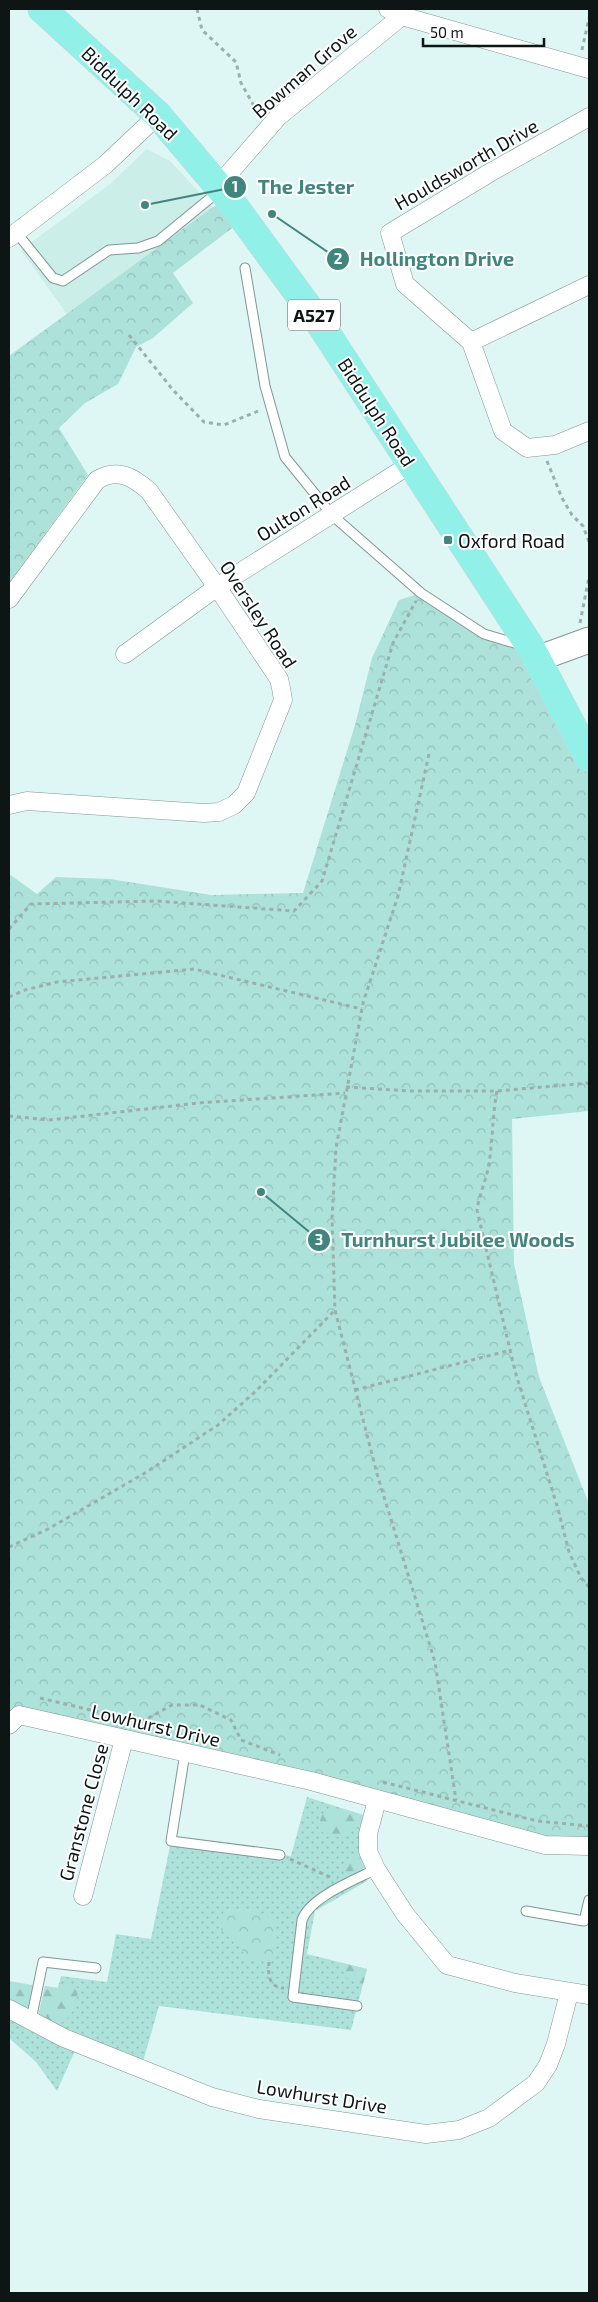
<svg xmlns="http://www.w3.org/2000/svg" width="598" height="2302" viewBox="0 0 598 2302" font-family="'Exo 2',sans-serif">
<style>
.built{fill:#cbeee9}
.grass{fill:url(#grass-dots)}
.forest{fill:url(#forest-firs)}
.park{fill:url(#park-crowns)}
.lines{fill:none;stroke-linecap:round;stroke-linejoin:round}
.lane-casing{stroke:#809794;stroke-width:11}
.street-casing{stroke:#809794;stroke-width:19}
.secondary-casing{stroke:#809794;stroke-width:27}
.primary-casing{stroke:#d3d5d5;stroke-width:29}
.path{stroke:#9bafac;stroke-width:3;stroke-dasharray:4 4;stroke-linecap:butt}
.lane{stroke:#fff;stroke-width:9}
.street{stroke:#fff;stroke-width:18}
.secondary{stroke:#fff;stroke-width:25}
.primary{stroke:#91f1e8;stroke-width:28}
.poi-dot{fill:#40867f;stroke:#fff;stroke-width:2}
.labels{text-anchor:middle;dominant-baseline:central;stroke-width:4;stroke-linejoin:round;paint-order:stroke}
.shield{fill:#fff;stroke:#565c5b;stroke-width:1}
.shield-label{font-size:18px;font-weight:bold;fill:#0d1615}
.street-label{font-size:19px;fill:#0d1615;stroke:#fff}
.poi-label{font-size:19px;fill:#0d1615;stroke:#fff;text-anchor:start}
.leader{fill:none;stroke:#40867f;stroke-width:2}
.callout-dot{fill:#40867f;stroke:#fff;stroke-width:2}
.mark-label{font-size:15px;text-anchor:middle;font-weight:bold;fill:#fff}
.callout-label{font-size:20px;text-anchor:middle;font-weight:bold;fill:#40867f;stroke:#fff;stroke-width:4;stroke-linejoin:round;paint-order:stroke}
</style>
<defs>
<pattern id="grass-dots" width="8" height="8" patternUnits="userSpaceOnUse" patternTransform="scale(1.25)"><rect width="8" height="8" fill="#ace2da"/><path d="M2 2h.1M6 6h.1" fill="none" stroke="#93c1ba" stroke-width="1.8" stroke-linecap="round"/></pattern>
<pattern id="forest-firs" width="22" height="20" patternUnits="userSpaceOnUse" patternTransform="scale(1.25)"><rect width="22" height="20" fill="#ace2da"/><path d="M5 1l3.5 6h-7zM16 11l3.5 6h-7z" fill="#93c1ba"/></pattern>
<pattern id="park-crowns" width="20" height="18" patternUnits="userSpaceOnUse" patternTransform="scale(1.25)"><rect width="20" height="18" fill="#ace2da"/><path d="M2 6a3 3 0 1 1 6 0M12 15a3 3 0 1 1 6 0" fill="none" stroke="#93c1ba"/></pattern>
</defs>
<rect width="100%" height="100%" fill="#def7f4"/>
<!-- built -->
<polygon class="built" points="147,149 170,161 213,207 67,314 21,250 110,184"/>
<!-- grass -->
<g class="grass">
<path d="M307 1797 363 1815C357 1844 358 1854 367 1881L315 1911 307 1954 367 1969 351 2030 159 2006 142 2065 38 2017 45 1986 58 1988 61 1976 107 1982 116 1934 151 1939 171 1841 291 1856Z"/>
<polygon points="9,2009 78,2044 57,2091 36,2062 9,2038"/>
</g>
<!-- forest -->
<g class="forest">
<path d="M332 1810H347L363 1815 361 1826C343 1832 334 1848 318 1827L322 1815Z"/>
<polygon points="358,1852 368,1873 348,1880 343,1871 348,1861"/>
<path d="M342 1963 367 1969 363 1984C349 1981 343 1978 342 1963Z"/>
<polygon points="9,1981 38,1986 31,2020 9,2009"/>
<path d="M59 1983 78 1988C77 2005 72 2019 56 2026L38 2017 45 1986 58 1988Z"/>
</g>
<!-- park -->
<g class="park">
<polygon points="229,199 244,219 173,273 193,303 153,338 136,347 118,384 85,403 59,428 88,475 9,583 9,356 213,207"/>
<polygon points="421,593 484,634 540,645 589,756 589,1111 512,1119 514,1264 539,1377 589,1504 589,1846 545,1845 19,1715 9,1725 9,874 37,894 56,877 110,879 211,895 303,893 355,725 372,658 399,600"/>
<path d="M224 1909C240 1911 270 1908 276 1927 279 1936 274 1952 272 1962L245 1959C242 1944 235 1933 221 1930Z"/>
</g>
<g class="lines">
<defs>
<g id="lane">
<polyline points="16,232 53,278 63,281 109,250 138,248 158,241 219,191"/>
<polyline points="245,268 265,386 285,457 332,515 421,593 484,634 521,645"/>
<polyline points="185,1753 171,1841 280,1855"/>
<polyline points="526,1911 584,1921 589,1900"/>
<path d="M357 2006 293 1997 302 1920C310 1897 355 1880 376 1869"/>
<polyline points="31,2020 43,1962 96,1968"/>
</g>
<g id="street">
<polyline points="388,9 402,16 589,69"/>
<polyline points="589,117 491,172 390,233 405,284 471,342 503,431 527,448 555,445 589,431"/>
<polyline points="218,186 278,117 402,16"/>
<polyline points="9,238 105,165 158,115"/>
<polyline points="471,342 589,285"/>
<path d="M9 599 97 480C117 468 132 476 149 491L217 587 279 679 281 688 283 700 246 793 234 805 219 812 204 813 27 801 9 805"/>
<polyline points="125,654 217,587 411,464"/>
<polyline points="9,1725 19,1715 311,1781 545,1845 589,1846"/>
<polyline points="377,1800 368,1834 368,1851 376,1869 405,1914 447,1965 515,1983 589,1995"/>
<polyline points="83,1896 124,1739"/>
<polyline points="9,2009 64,2038 212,2097 259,2109 426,2134 459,2130 489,2118 536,2083 548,2065 556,2044 569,1993"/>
</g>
<polyline id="secondary" points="537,659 589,640"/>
<polyline id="primary" points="42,9 158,115 229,199 319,322 531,648 589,758"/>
</defs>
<!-- lane casing -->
<use href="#lane" class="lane-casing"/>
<!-- street casing -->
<use href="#street" class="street-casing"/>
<!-- secondary casing -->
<use href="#secondary" class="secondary-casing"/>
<!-- primary casing -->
<use href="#primary" class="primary-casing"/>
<!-- path -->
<g class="path">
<polyline points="197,9 202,30 236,62 241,83 259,115"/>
<polyline points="582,50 589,18"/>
<polyline points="129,335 173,390 204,422 224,425 261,410"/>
<polyline points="547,461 562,498 572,515 583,526 589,542"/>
<polyline points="580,623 589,577"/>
<polyline points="429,754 398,896 363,1003 336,1148 332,1218 335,1310 377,1474 435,1662 456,1800"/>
<polyline points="9,929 31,904 156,901 294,911 322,881 393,643 416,601"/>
<polyline points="9,997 25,990 57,982 194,969 362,1009"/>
<polyline points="346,1087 411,1091 497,1091 589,1083"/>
<path d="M497 1091C492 1117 493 1143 488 1169 485 1183 479 1196 477 1210L515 1371 558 1509 569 1552 581 1578 589 1587"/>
<polyline points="9,1116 49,1120 198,1103 345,1093"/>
<polyline points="355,1390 511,1350"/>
<polyline points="9,1547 48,1529 145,1473 218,1425 256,1391 335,1310"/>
<polyline points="40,1698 141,1722 172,1705 200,1705 231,1720 241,1740 280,1755"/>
<polyline points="383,1782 537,1821 589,1826"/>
<polyline points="290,1859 332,1878"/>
<path d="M269 1962C268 1974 268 1987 284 1988"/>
</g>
<!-- lane -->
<use href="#lane" class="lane"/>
<!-- street -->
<use href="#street" class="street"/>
<!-- secondary -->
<use href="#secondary" class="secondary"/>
<!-- primary -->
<use href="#primary" class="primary"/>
</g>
<!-- markers -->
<rect class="poi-dot" x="443" y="535" width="10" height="10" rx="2.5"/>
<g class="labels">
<!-- shield labels -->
<rect class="shield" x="288" y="299.5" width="52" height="31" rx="4"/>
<g class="shield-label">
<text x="314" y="315">A527</text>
</g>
<!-- street labels -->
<g class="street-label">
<text transform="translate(304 71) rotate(-41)">Bowman Grove</text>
<text transform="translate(130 93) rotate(44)">Biddulph Road</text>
<text transform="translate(466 164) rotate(-30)">Houldsworth Drive</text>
<text transform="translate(377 412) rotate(57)">Biddulph Road</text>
<text transform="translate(303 508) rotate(-32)">Oulton Road</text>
<text transform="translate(259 614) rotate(57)">Oversley Road</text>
<text transform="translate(156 1725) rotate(13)">Lowhurst Drive</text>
<text transform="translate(83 1812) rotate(-75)">Granstone Close</text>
<text transform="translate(322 2096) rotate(9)">Lowhurst Drive</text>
</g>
<!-- poi labels -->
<g class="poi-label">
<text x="458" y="540">Oxford Road</text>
</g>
</g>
<!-- callouts -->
<path class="leader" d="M145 205L235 187M272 214L338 259M261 1192L319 1240"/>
<g class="callout-dot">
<circle cx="145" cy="205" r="5"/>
<circle cx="272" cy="214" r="5"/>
<circle cx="261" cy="1192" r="5"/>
<circle cx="235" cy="187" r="12"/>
<circle cx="338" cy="259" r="12"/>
<circle cx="319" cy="1240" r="12"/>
</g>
<g class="mark-label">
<text x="235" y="192">1</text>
<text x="338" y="264">2</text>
<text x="319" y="1245">3</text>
</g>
<g class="callout-label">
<text x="306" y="194">The Jester</text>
<text x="437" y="266">Hollington Drive</text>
<text x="458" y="1247">Turnhurst Jubilee Woods</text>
</g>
<!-- border -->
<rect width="598" height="2302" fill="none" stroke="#0d1615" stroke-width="20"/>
<!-- scale -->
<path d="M423 38v8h121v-8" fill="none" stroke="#0d1615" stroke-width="2.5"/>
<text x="430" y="38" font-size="15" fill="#0d1615" stroke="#ffffff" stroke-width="4" paint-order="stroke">50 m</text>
</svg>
